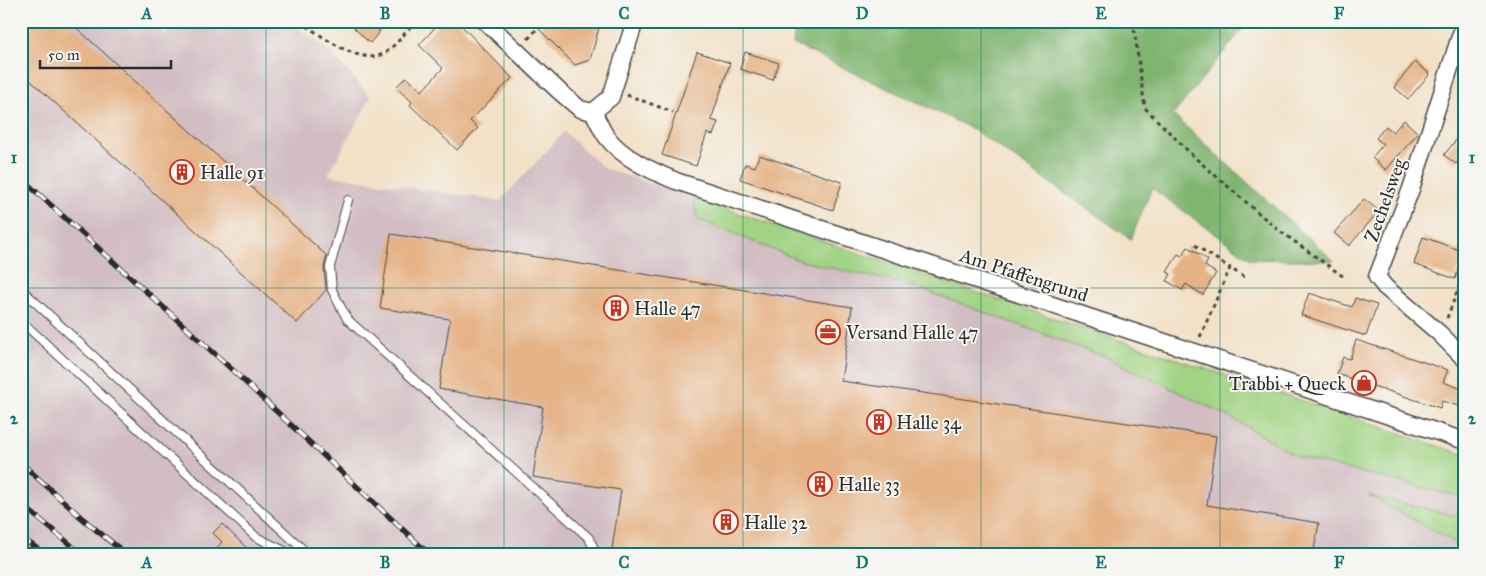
<svg xmlns="http://www.w3.org/2000/svg" width="1486" height="576" viewBox="0 0 1486 576" font-family="'IM FELL Great Primer',serif">
<style>
.industrial{fill:#d2bec2}
.green{fill:#a0d383;stroke:#667f57}
.forest{fill:#80b571;stroke:#56704e}
.building{fill:#e5b386}
.lines{fill:none;stroke-linecap:round;stroke-linejoin:round}
.lane-casing{stroke:#494642;stroke-width:10}
.street-casing{stroke:#494642;stroke-width:19}
.path{stroke:#494642;stroke-width:3;stroke-dasharray:4 4;stroke-linecap:butt}
.lane{stroke:#fff;stroke-width:8}
.street{stroke:#fff;stroke-width:16}
.rail-casing{stroke:#2b2b2b;stroke-width:5.5}
.rail{stroke:#f6f6f2;stroke-width:4;stroke-dasharray:11;stroke-linecap:butt}
.grid{fill:none;stroke:#0f766e;stroke-width:1;stroke-opacity:0.55}
.labels{text-anchor:middle;dominant-baseline:central;stroke-width:4;stroke-linejoin:round;paint-order:stroke}
.poi-label{font-size:19px;fill:#2b2b2b;stroke:#f6f6f2;text-anchor:start}
.street-label{font-size:19px;fill:#2b2b2b;stroke:#f6f6f2}
.neatline{fill:none;stroke:#0f766e;stroke-width:2}
.grid-label{font-size:16px;text-anchor:middle;font-weight:bold;fill:#0f766e}
</style>
<rect width="100%" height="100%" fill="#f6f6f2"/>
<filter id="ink" filterUnits="userSpaceOnUse"><feTurbulence type="fractalNoise" baseFrequency=".02" numOctaves="2"/><feDisplacementMap in="SourceGraphic" scale="10" xChannelSelector="R" yChannelSelector="G"/><feConvolveMatrix kernelMatrix="1 2 1 2 8 2 1 2 1" color-interpolation-filters="sRGB"/></filter>
<filter id="wash" filterUnits="userSpaceOnUse"><feTurbulence type="fractalNoise" baseFrequency=".0096" numOctaves="4" result="noise"/><feDisplacementMap in="SourceGraphic" scale="20" xChannelSelector="R" yChannelSelector="G"/><feGaussianBlur stdDeviation="1.12" result="paint"/><feColorMatrix in="noise" values="0 0 0 0 0 0 0 0 0 0 0 0 0 0 0 0 0 1.4 0 .05"/><feComposite in="paint" operator="in"/></filter>
<g filter="url(#wash)">
<rect width="100%" height="100%" fill="#f2e1c7"/>
<!-- industrial -->
<polygon class="industrial" points="21,21 157,21 165,35 180,21 288,21 325,47 371,97 328,175 500,201 564,132 604,168 1351,419 1465,455 1465,555 22,555"/>
<!-- green -->
<g class="green">
<polygon points="693,198 1465,455 1465,498 1298,457 1230,417 1106,357 912,286 801,261 697,219"/>
<polygon points="1368,495 1465,518 1465,548"/>
</g>
<!-- forest -->
<polygon class="forest" points="796,21 1249,21 1173,115 1334,261 1250,259 1152,188 1131,239 971,128 793,44"/>
<g id="blocks">
<!-- building -->
<g class="building">
<polygon points="21,21 69,21 327,256 324,267 326,290 297,323 21,72"/>
<polygon points="361,21 369,21 380,31 370,43 354,28"/>
<polygon points="441,21 457,21 512,78 470,121 478,128 457,150 410,105 412,102 396,87 406,77 422,91 443,68 419,45"/>
<polygon points="546,21 601,21 590,60 575,65 539,29"/>
<polygon points="697,52 730,63 711,120 718,122 713,135 707,133 696,166 662,155"/>
<polygon points="745,52 779,63 773,80 740,69"/>
<polygon points="1415,62 1430,74 1408,99 1394,87"/>
<polygon points="1404,120 1418,133 1386,170 1372,158 1383,144 1376,138 1386,126 1393,132"/>
<polygon points="1456,140 1465,147 1465,153 1456,164 1444,155"/>
<polygon points="759,155 842,182 833,210 740,179 745,164 755,167"/>
<polygon points="1364,199 1379,211 1349,246 1334,233"/>
<polygon points="391,234 852,307 841,381 1216,436 1207,505 1319,523 1313,555 611,555 621,490 533,477 543,407 439,389 450,319 380,308"/>
<polygon points="1423,237 1465,252 1455,279 1414,264"/>
<polygon points="1188,247 1208,260 1205,266 1216,273 1203,295 1186,284 1182,290 1167,281 1171,274 1167,272 1178,254 1182,256"/>
<polygon points="1309,293 1352,307 1355,298 1377,305 1366,336 1301,315"/>
<polygon points="1356,340 1448,370 1443,382 1465,390 1465,408 1442,401 1440,408 1337,374 1343,357 1350,359"/>
<polygon points="222,524 254,555 211,555 222,542 213,533"/>
</g>
</g>
</g>
<g filter="url(#ink)">
<use href="#blocks" fill-opacity="0" stroke="#494642" stroke-width="1"/>
<g class="lines">
<defs>
<g id="lane">
<polyline points="348,200 330,267 332,290 347,319 589,538 597,555"/>
<polyline points="21,289 309,555"/>
<polyline points="21,321 256,537 293,555"/>
</g>
<g id="street">
<polyline points="485,21 559,91 580,109 593,112"/>
<polyline points="1465,21 1411,189 1377,277 1385,287 1439,333 1465,359"/>
<path d="M593 112C598 120 601 129 606 136 622 158 652 171 676 181L1465 441"/>
<polyline points="593,112 611,97 635,21"/>
</g>
</defs>
<!-- lane casing -->
<use href="#lane" class="lane-casing"/>
<!-- street casing -->
<use href="#street" class="street-casing"/>
<!-- path -->
<g class="path">
<path d="M300 21C318 34 360 66 383 54 396 46 405 33 415 21"/>
<polyline points="1133,21 1145,108 1193,156 1277,229 1344,277"/>
<polyline points="528,39 544,21"/>
<polyline points="627,95 673,112"/>
<polyline points="1195,245 1230,268"/>
<polyline points="1447,318 1462,279"/>
<polyline points="1200,337 1230,268 1246,278"/>
</g>
<!-- lane -->
<use href="#lane" class="lane"/>
<!-- street -->
<use href="#street" class="street"/>
<defs>
<g id="rail">
<polyline points="21,178 227,365 430,555"/>
<polyline points="21,463 83,519 127,555"/>
<polyline points="21,504 83,555"/>
<polyline points="21,537 46,555"/>
</g>
</defs>
<!-- rail casing -->
<use href="#rail" class="rail-casing"/>
<!-- rail -->
<use href="#rail" class="rail"/>
</g>
</g>
<!-- grid -->
<path class="grid" d="M266 21V555M504 21V555M743 21V555M981 21V555M1220 21V555M21 288H1465"/>
<!-- icons -->
<defs>
<symbol id="building-ring" viewBox="-11 -11 22 22"><circle r="9.5" fill="#f6f6f2" stroke="#c8321e" stroke-width="1.5"/><path d="M-4-6H4V6H1V3H-1V6H-4ZM-2.5-4.3h1.7v1.8h-1.7ZM.8-4.3h1.7v1.8H.8ZM-2.5-1h1.7V.8h-1.7ZM.8-1h1.7V.8H.8Z" fill="#c8321e"/></symbol>
<symbol id="office-ring" viewBox="-11 -11 22 22"><circle r="9.5" fill="#f6f6f2" stroke="#c8321e" stroke-width="1.5"/><path d="M-6-3h4V-5.5h4V-3h4V5H-6ZM-1-4.5V-3h2v-1.5ZM-6 0V1H6V0Z" fill="#c8321e"/></symbol>
<symbol id="shop-ring" viewBox="-11 -11 22 22"><circle r="9.5" fill="#f6f6f2" stroke="#c8321e" stroke-width="1.5"/><path d="M-5-2.5h2.3a2.7 3.5 0 0 1 5.4 0H5L5.5 6h-11ZM-1.5-2.5h3a1.5 2.3 0 0 0-3 0Z" fill="#c8321e"/></symbol>
</defs>
<g fill-rule="evenodd">
<use href="#building-ring" x="168" y="158" width="28" height="28"/>
<use href="#building-ring" x="602" y="294" width="28" height="28"/>
<use href="#office-ring" x="814" y="318" width="28" height="28"/>
<use href="#shop-ring" x="1350" y="369" width="28" height="28"/>
<use href="#building-ring" x="865" y="408" width="28" height="28"/>
<use href="#building-ring" x="806" y="470" width="28" height="28"/>
<use href="#building-ring" x="712" y="508" width="28" height="28"/>
</g>
<g class="labels">
<!-- poi labels -->
<g class="poi-label">
<text x="200" y="172">Halle 91</text>
<text x="634" y="308">Halle 47</text>
<text x="846" y="332">Versand Halle 47</text>
<text x="1346" y="383" text-anchor="end">Trabbi + Queck</text>
<text x="896" y="422">Halle 34</text>
<text x="838" y="484">Halle 33</text>
<text x="744" y="522">Halle 32</text>
</g>
<!-- street labels -->
<g class="street-label">
<text transform="translate(1385 200) rotate(-70)">Zechelsweg</text>
<text transform="translate(1024 275) rotate(18)">Am Pfaffengrund</text>
</g>
</g>
<!-- margin -->
<rect width="1486" height="576" fill="none" stroke="#f6f6f2" stroke-width="55"/>
<!-- scale -->
<path d="M40 60v8h131v-8" fill="none" stroke="#2b2b2b" stroke-width="2.5"/>
<text x="48" y="60" font-size="15" fill="#2b2b2b" stroke="#f6f6f2" stroke-width="4" paint-order="stroke">50 m</text>
<rect x="28" y="28" width="1430" height="520" class="neatline"/>
<g class="grid-label">
<text x="147" y="19">A</text>
<text x="385" y="19">B</text>
<text x="624" y="19">C</text>
<text x="862" y="19">D</text>
<text x="1101" y="19">E</text>
<text x="1339" y="19">F</text>
<text x="14" y="163">1</text>
<text x="1472" y="163">1</text>
<text x="14" y="424">2</text>
<text x="1472" y="424">2</text>
<text x="147" y="568">A</text>
<text x="385" y="568">B</text>
<text x="624" y="568">C</text>
<text x="862" y="568">D</text>
<text x="1101" y="568">E</text>
<text x="1339" y="568">F</text>
</g>
</svg>
